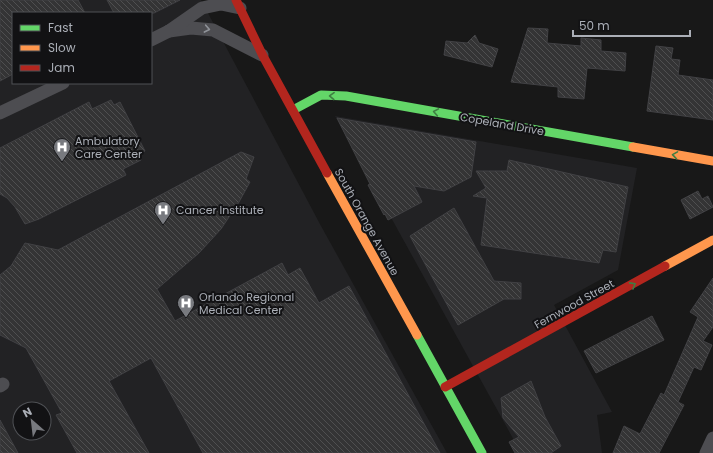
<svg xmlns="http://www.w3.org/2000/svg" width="713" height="453" viewBox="0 0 713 453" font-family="Poppins,sans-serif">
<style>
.built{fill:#222224;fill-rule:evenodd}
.building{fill:url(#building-back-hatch);stroke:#414144}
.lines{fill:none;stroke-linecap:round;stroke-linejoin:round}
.street{stroke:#4d4d51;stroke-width:13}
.fast{stroke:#63d668;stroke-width:9}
.slow{stroke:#ff974d;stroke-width:9}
.jam{stroke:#b3261e;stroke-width:9}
.oneway{stroke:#8f9298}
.oneway2{stroke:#3f7e42}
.labels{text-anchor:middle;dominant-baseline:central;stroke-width:4;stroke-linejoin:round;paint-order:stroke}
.street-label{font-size:11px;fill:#abafb7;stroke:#121214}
.poi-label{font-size:11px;fill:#abafb7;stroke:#121214;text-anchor:start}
</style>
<defs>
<pattern id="building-back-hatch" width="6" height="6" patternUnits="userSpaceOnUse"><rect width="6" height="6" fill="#343435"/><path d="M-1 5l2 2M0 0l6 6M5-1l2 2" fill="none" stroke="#4f4f50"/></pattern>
</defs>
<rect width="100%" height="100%" fill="#181818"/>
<!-- built -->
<g class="built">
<path d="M0 0H201L321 226 447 453H0ZM13 13H151V83H13ZM20 409H44V433H20Z"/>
<polygon points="335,116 637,168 618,270 554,305 612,412 597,415 602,453 521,453"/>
</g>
<!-- building -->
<g class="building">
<polygon points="0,0 78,0 85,13 13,13 13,74 0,81"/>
<polygon points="107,0 180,0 154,13 114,13"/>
<polygon points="528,28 548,29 547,43 581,46 581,38 601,40 601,51 626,53 625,71 587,68 584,99 558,97 558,87 511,82"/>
<polygon points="475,35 479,43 498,49 492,67 444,55 446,41 467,43"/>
<polygon points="656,46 673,48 671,59 680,60 678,75 713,80 713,120 647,111"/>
<polygon points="111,100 114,105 120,102 145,151 139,154 141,160 123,169 126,175 39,219 25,224 15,207 7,198 0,194 0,148 89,102 92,109"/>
<polygon points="337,118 476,142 471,177 444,191 414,186 422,202 388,220 385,214 384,215 368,185 370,184"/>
<polygon points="241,152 254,157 246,179 250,182 239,202 221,229 199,253 157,289 175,321 282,263 288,275 300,268 319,303 349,286 440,453 203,453 151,358 109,381 149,453 77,453 56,415 62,413 26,348 0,335 0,275 11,266 25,243 58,250"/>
<polygon points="509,160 628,187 616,252 603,250 599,263 481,245 487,198 473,196 486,188 476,171 507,171"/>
<polygon points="698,191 702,199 708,196 713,207 690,219 681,200"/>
<polygon points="454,208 494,281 521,283 521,299 504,299 458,325 410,236"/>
<polygon points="713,278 713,327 703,341 712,345 701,370 694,367 678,402 684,405 659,453 613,453 624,426 640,434 661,393 664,395 698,317 690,312"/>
<polygon points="652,316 664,340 596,373 584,351"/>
<polygon points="531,381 545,417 561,446 551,453 515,453 509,442 519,437 503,418 501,398"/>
<polygon points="0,420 18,453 0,453"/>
</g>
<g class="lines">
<!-- street -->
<g class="street">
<polyline points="169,31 191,28 213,30 262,55"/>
<polyline points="151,40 169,31 202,8 221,4 240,8"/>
<polyline points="0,113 63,83"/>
<polyline points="0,386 3,384"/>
<polyline points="706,453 713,438"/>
</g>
<!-- fast -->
<g class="fast">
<polyline points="293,110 321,95 346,96 633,147"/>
<polyline points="417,335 482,453"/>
</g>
<!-- slow -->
<g class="slow">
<polyline points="633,147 713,161"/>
<polyline points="327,173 417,335"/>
<polyline points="665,266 713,240"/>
</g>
<!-- jam -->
<g class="jam">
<polyline points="236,0 263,56 327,173"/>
<polyline points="445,387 665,266"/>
</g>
</g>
<!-- one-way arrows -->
<defs><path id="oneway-chevron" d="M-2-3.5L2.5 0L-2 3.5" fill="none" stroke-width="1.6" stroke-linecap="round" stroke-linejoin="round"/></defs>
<use class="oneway" href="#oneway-chevron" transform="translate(207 29) rotate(11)"/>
<g class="oneway2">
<use href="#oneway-chevron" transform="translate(332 96) rotate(-178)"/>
<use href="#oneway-chevron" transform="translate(436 112) rotate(-170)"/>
<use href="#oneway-chevron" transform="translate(675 155) rotate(-171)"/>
<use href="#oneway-chevron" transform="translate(633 285) rotate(-29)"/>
</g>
<!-- icons -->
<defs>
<symbol id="hospital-pin" viewBox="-11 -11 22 30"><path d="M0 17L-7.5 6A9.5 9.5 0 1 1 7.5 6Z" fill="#787a7f" stroke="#121214"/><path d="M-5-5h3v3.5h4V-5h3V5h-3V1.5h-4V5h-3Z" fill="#fff"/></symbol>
</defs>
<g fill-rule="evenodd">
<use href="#hospital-pin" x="52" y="137" width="20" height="27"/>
<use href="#hospital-pin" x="153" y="200" width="20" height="27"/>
<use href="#hospital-pin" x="176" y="293" width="20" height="27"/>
</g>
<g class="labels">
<!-- street labels -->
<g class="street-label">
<text transform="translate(502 124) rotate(10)">Copeland Drive</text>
<text transform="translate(367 222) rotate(61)">South Orange Avenue</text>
<text transform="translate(574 304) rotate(-29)">Fernwood Street</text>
</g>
<!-- poi labels -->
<g class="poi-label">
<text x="75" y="141">Ambulatory<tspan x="75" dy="13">Care Center</tspan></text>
<text x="176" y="210">Cancer Institute</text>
<text x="199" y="297">Orlando Regional<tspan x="199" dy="13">Medical Center</tspan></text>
</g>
</g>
<!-- legend -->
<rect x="12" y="12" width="140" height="72" fill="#121214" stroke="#4f5155"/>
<rect x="20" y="25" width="20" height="6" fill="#63d668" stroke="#4f5155"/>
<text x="48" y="32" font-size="12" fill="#abafb7">Fast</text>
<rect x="20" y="45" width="20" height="6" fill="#ff974d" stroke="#4f5155"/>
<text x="48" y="52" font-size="12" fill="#abafb7">Slow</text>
<rect x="20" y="65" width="20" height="6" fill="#b3261e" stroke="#4f5155"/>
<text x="48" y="72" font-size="12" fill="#abafb7">Jam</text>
<!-- north arrow -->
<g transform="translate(32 421) rotate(332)"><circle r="19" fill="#121214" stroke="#4f5155"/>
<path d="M0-3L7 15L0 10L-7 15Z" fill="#787a7f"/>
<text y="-6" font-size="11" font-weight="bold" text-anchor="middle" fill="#abafb7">N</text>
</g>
<!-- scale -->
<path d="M573 30v6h117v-6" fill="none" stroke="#abafb7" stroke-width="2"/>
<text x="579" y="30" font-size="12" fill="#abafb7" stroke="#121214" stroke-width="3" paint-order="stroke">50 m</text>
</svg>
